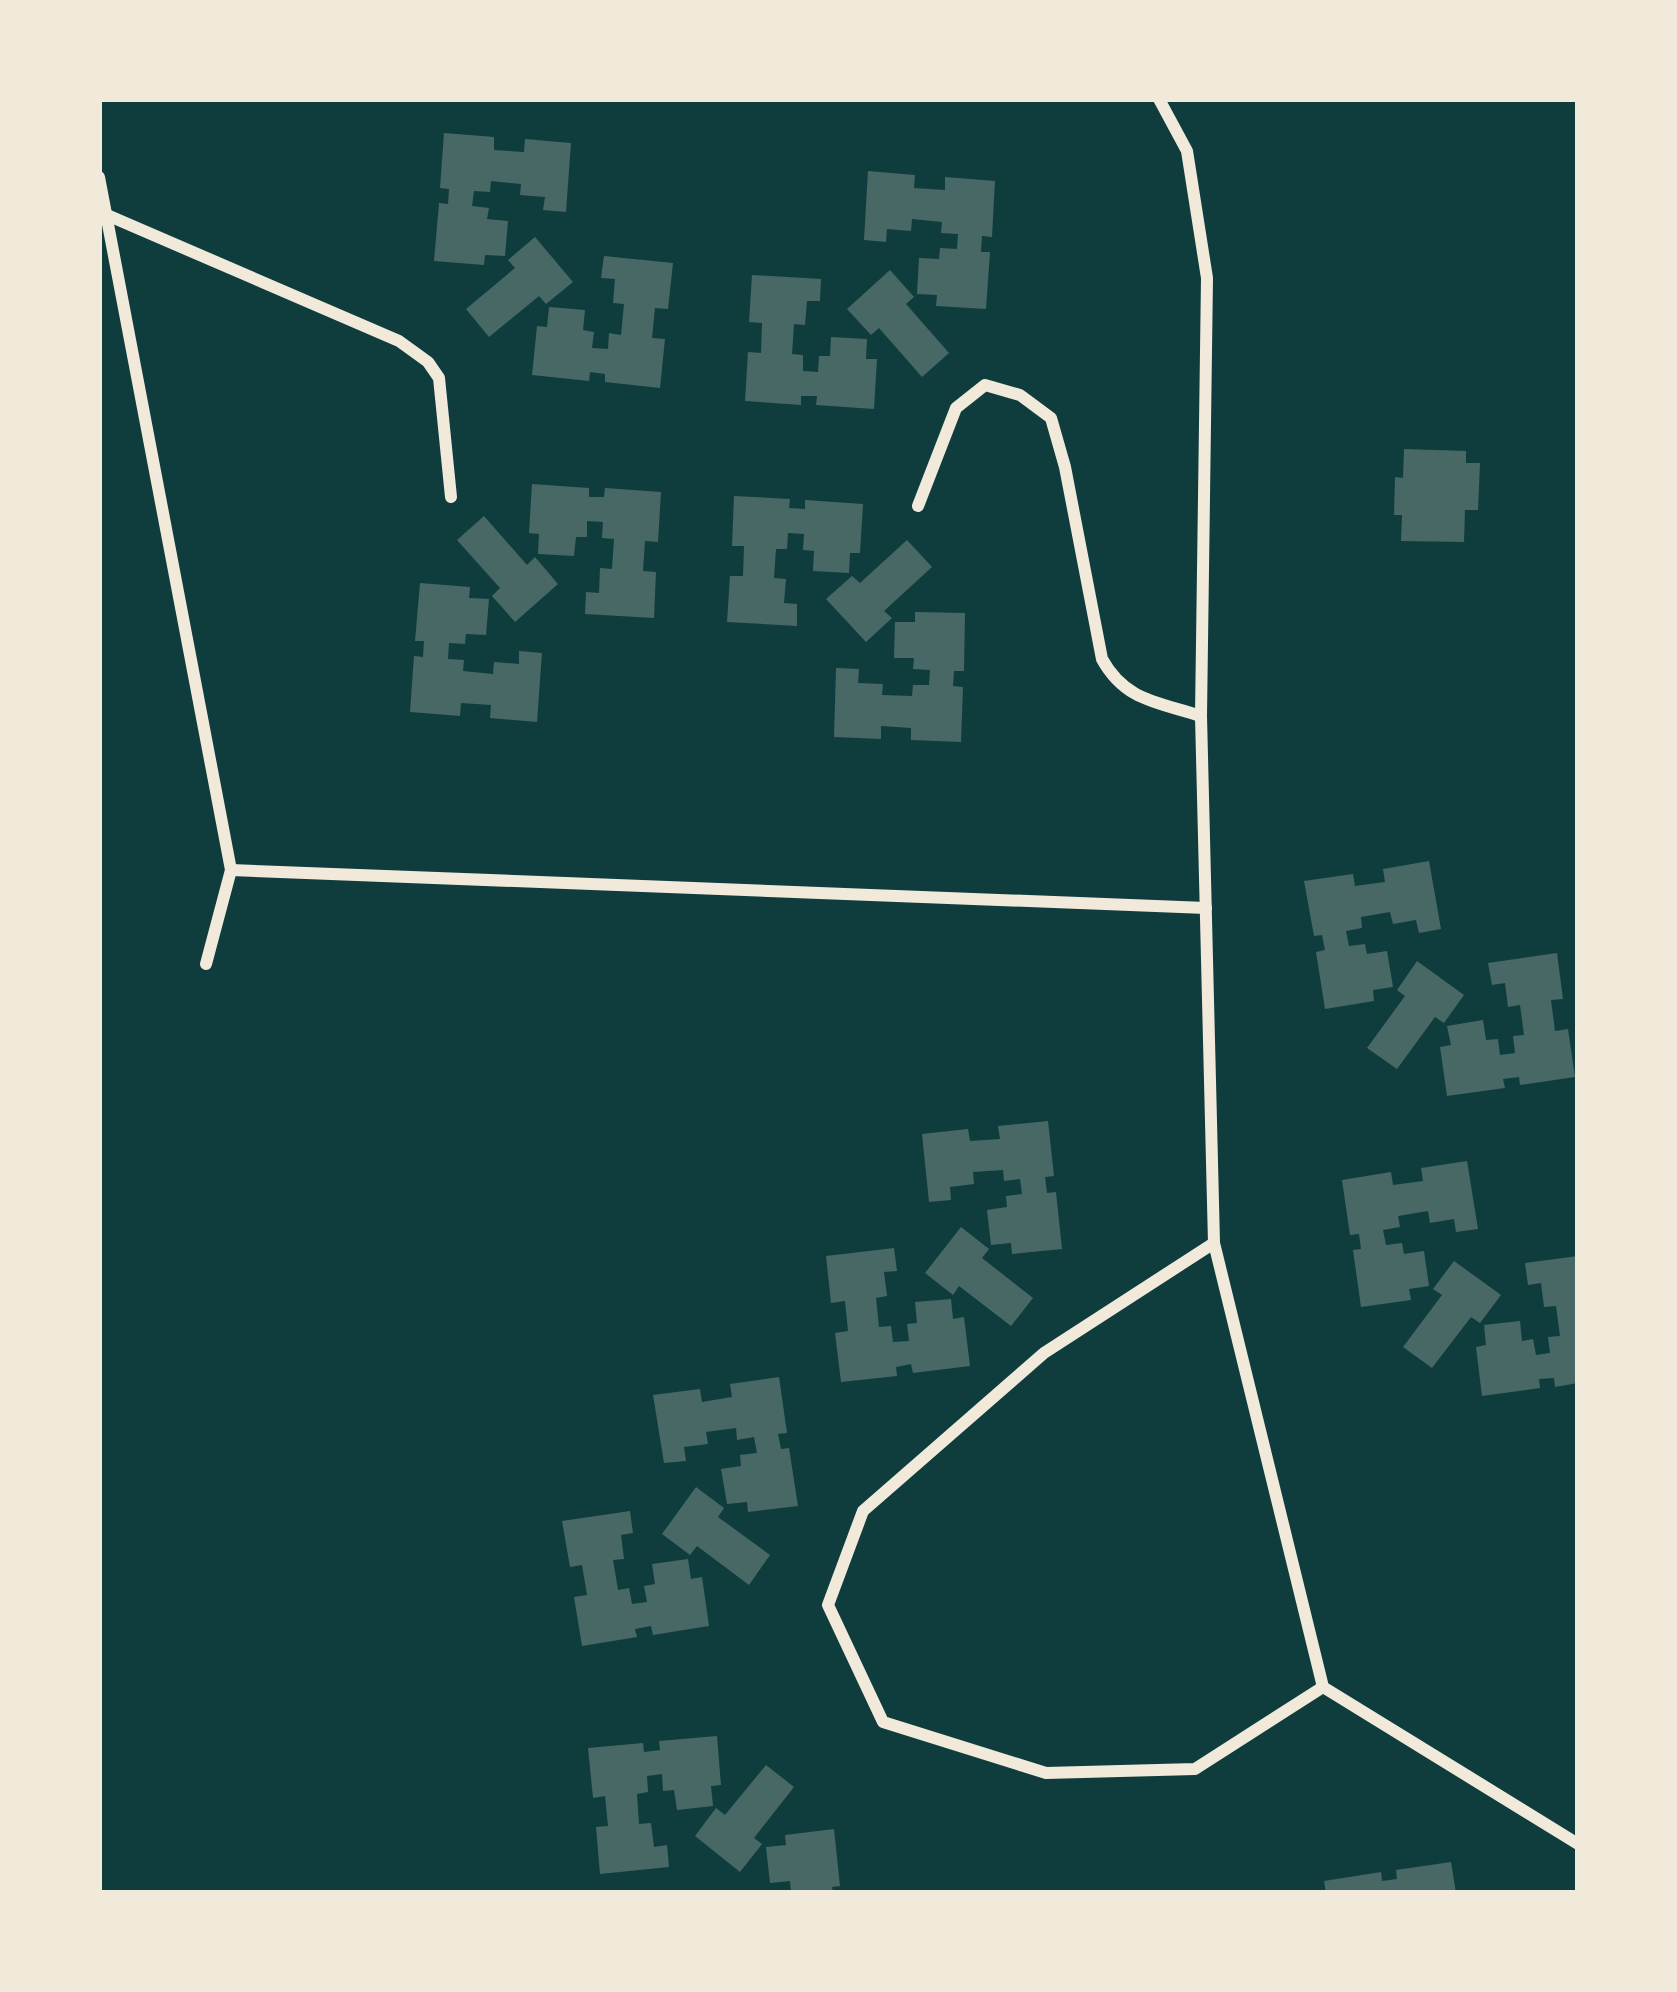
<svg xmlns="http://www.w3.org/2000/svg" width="1677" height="1992" viewBox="0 0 1677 1992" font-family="Commissioner,sans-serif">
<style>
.building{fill:#486865}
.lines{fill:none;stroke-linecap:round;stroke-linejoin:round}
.minor{stroke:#f1e9da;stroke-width:12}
</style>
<rect width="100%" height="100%" fill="#0f3d3e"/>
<!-- building -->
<g class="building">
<polygon points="444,133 494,137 494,150 524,152 525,139 571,143 566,212 543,210 545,197 520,195 521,184 491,181 490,192 474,191 472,206 489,208 487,219 508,221 505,256 485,255 484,265 434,261 439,203 448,204 449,189 440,188"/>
<polygon points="868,171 915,175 914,188 945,190 945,177 995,181 992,237 982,236 981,252 990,252 986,309 936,306 937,295 917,294 919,258 939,259 940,248 957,249 958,234 941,233 942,222 912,219 911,231 887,229 886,242 864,240"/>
<polygon points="535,237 573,282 546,304 539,296 489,337 466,309 515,268 508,260"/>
<polygon points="604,256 673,263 668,309 655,308 652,338 665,339 660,388 605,382 605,374 590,372 589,381 532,375 537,326 547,327 549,307 585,310 583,330 594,332 592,348 608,349 609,333 621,335 624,304 613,303 615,279 601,278"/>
<polygon points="890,270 914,297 906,304 949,353 922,377 879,328 871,335 847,309"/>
<polygon points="752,275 821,279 820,301 807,301 805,325 794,324 792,354 803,355 803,371 818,372 819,356 830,356 831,337 867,339 866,359 877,359 874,409 816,405 817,396 801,396 801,405 745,401 748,352 761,353 762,323 749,322"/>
<polygon points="1404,449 1466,451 1466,463 1480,463 1478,510 1465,510 1464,542 1401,541 1402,515 1394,515 1395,477 1403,478"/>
<polygon points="532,484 589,488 589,497 604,497 605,488 661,492 658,542 645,541 643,571 656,572 654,618 585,614 586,592 599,593 600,568 612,569 614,539 602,538 603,522 587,521 587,537 576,537 574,556 538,554 539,534 529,533"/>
<polygon points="734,496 790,499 789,508 805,509 805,500 863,504 860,553 850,553 849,573 813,571 814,551 803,550 804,534 788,533 787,549 776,549 774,578 786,579 784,603 797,604 797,626 727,622 730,576 743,576 744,546 732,546"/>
<polygon points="484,516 527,565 535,557 558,584 515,622 492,596 500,588 457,540"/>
<polygon points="907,540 932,567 884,611 892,618 866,642 826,599 852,576 860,583"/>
<polygon points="420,583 470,587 469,598 489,599 486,635 466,634 465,644 449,643 448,659 464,660 463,671 493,674 494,662 519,664 519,651 542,653 537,722 490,718 491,705 461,703 460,716 410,712 414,656 423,657 424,641 415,641"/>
<polygon points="915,612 965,613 964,671 954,671 953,686 963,687 961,742 911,740 911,728 881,726 881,739 834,737 836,668 859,669 858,683 883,684 882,695 912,696 913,685 929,685 930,670 913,669 914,658 894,658 895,622 915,622"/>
<polygon points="1429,861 1441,929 1419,933 1416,920 1393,924 1390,912 1361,917 1362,928 1346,931 1349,946 1365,944 1367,954 1387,951 1393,987 1373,990 1374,1001 1325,1009 1316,952 1325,950 1322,935 1314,936 1304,881 1353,874 1355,886 1385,882 1383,869"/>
<polygon points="1557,953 1563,999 1551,1000 1555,1031 1568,1029 1575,1077 1520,1085 1519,1077 1503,1079 1505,1088 1447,1096 1440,1047 1451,1045 1447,1026 1483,1020 1486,1040 1498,1039 1500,1055 1515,1053 1513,1036 1524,1035 1520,1005 1508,1007 1505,983 1492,985 1488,963"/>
<polygon points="1417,961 1464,995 1444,1023 1435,1017 1397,1069 1367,1048 1405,996 1397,990"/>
<polygon points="1048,1121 1054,1176 1045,1177 1047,1193 1056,1192 1062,1249 1012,1254 1011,1243 991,1245 987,1210 1007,1207 1006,1196 1022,1194 1020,1179 1004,1181 1003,1170 973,1172 974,1184 950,1187 951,1200 929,1202 922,1134 968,1129 970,1141 1000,1139 998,1126"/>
<polygon points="1467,1161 1478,1229 1456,1232 1454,1219 1430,1223 1428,1211 1398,1216 1400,1227 1383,1230 1386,1245 1402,1243 1404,1254 1424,1251 1429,1286 1409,1289 1411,1300 1361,1307 1353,1250 1361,1249 1359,1234 1350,1235 1342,1180 1391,1172 1393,1185 1423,1181 1421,1168"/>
<polygon points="961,1227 989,1249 982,1258 1033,1298 1011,1326 959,1286 953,1295 925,1273"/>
<polygon points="894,1248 897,1271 884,1272 887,1296 876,1298 879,1327 891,1326 893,1342 909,1341 907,1324 917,1323 915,1302 951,1299 953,1319 964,1317 970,1366 913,1373 911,1364 896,1367 897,1376 841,1382 835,1333 848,1331 845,1301 831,1303 826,1256"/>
<polygon points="1578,1256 1578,1383 1555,1387 1554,1378 1539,1379 1540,1388 1482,1396 1476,1347 1486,1345 1484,1325 1520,1321 1522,1341 1533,1339 1536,1355 1550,1353 1548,1337 1560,1336 1556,1306 1544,1307 1541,1283 1528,1285 1525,1263"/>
<polygon points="1454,1261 1501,1295 1480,1323 1471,1317 1432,1368 1403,1347 1442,1295 1433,1289"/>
<polygon points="779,1377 787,1433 778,1434 781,1449 789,1448 798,1506 748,1512 747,1502 727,1504 721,1469 741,1466 740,1455 757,1453 754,1437 737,1440 736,1428 706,1432 708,1444 684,1447 686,1461 664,1463 653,1395 700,1389 702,1402 732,1397 730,1384"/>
<polygon points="696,1487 724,1508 718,1517 770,1555 749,1585 697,1546 690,1555 662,1534"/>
<polygon points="630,1511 633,1533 621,1535 624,1559 613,1560 618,1590 629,1588 632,1604 647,1602 644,1586 655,1584 652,1564 688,1559 691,1579 702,1577 709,1626 653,1635 651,1626 635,1629 637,1637 582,1646 574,1597 587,1595 582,1565 570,1567 562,1521"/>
<polygon points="717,1736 721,1785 711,1786 713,1806 677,1810 674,1790 663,1791 662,1774 647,1776 648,1792 637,1794 639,1824 651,1823 654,1847 667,1845 669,1867 600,1874 596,1827 608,1826 605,1796 593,1798 588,1748 643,1743 644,1752 660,1750 659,1741"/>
<polygon points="766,1765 794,1787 754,1838 762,1844 740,1872 695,1836 716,1808 725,1815"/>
<polygon points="834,1829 840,1886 832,1887 833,1893 791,1892 790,1881 770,1883 766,1847 786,1845 785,1835"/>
<polygon points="1451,1862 1456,1893 1326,1893 1324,1881 1381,1872 1382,1881 1397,1879 1396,1870"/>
</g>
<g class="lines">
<!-- minor -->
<g class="minor">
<polyline points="1159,99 1187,151 1207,278 1201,716 1214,1243 1323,1687 1578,1844"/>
<polyline points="99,177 231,870 206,964"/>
<polyline points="107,215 399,341 428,362 439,378 451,497"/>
<path d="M918 506 956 408 985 385 1020 395 1051 418 1065 467 1102 659C1125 701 1158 702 1201 716"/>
<polyline points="231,870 1206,908"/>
<polyline points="1214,1243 1044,1353 863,1511 828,1605 883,1722 1046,1773 1195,1769 1323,1687"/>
</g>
</g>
<!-- border -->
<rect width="1677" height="1992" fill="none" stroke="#f1e9da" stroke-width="204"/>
</svg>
